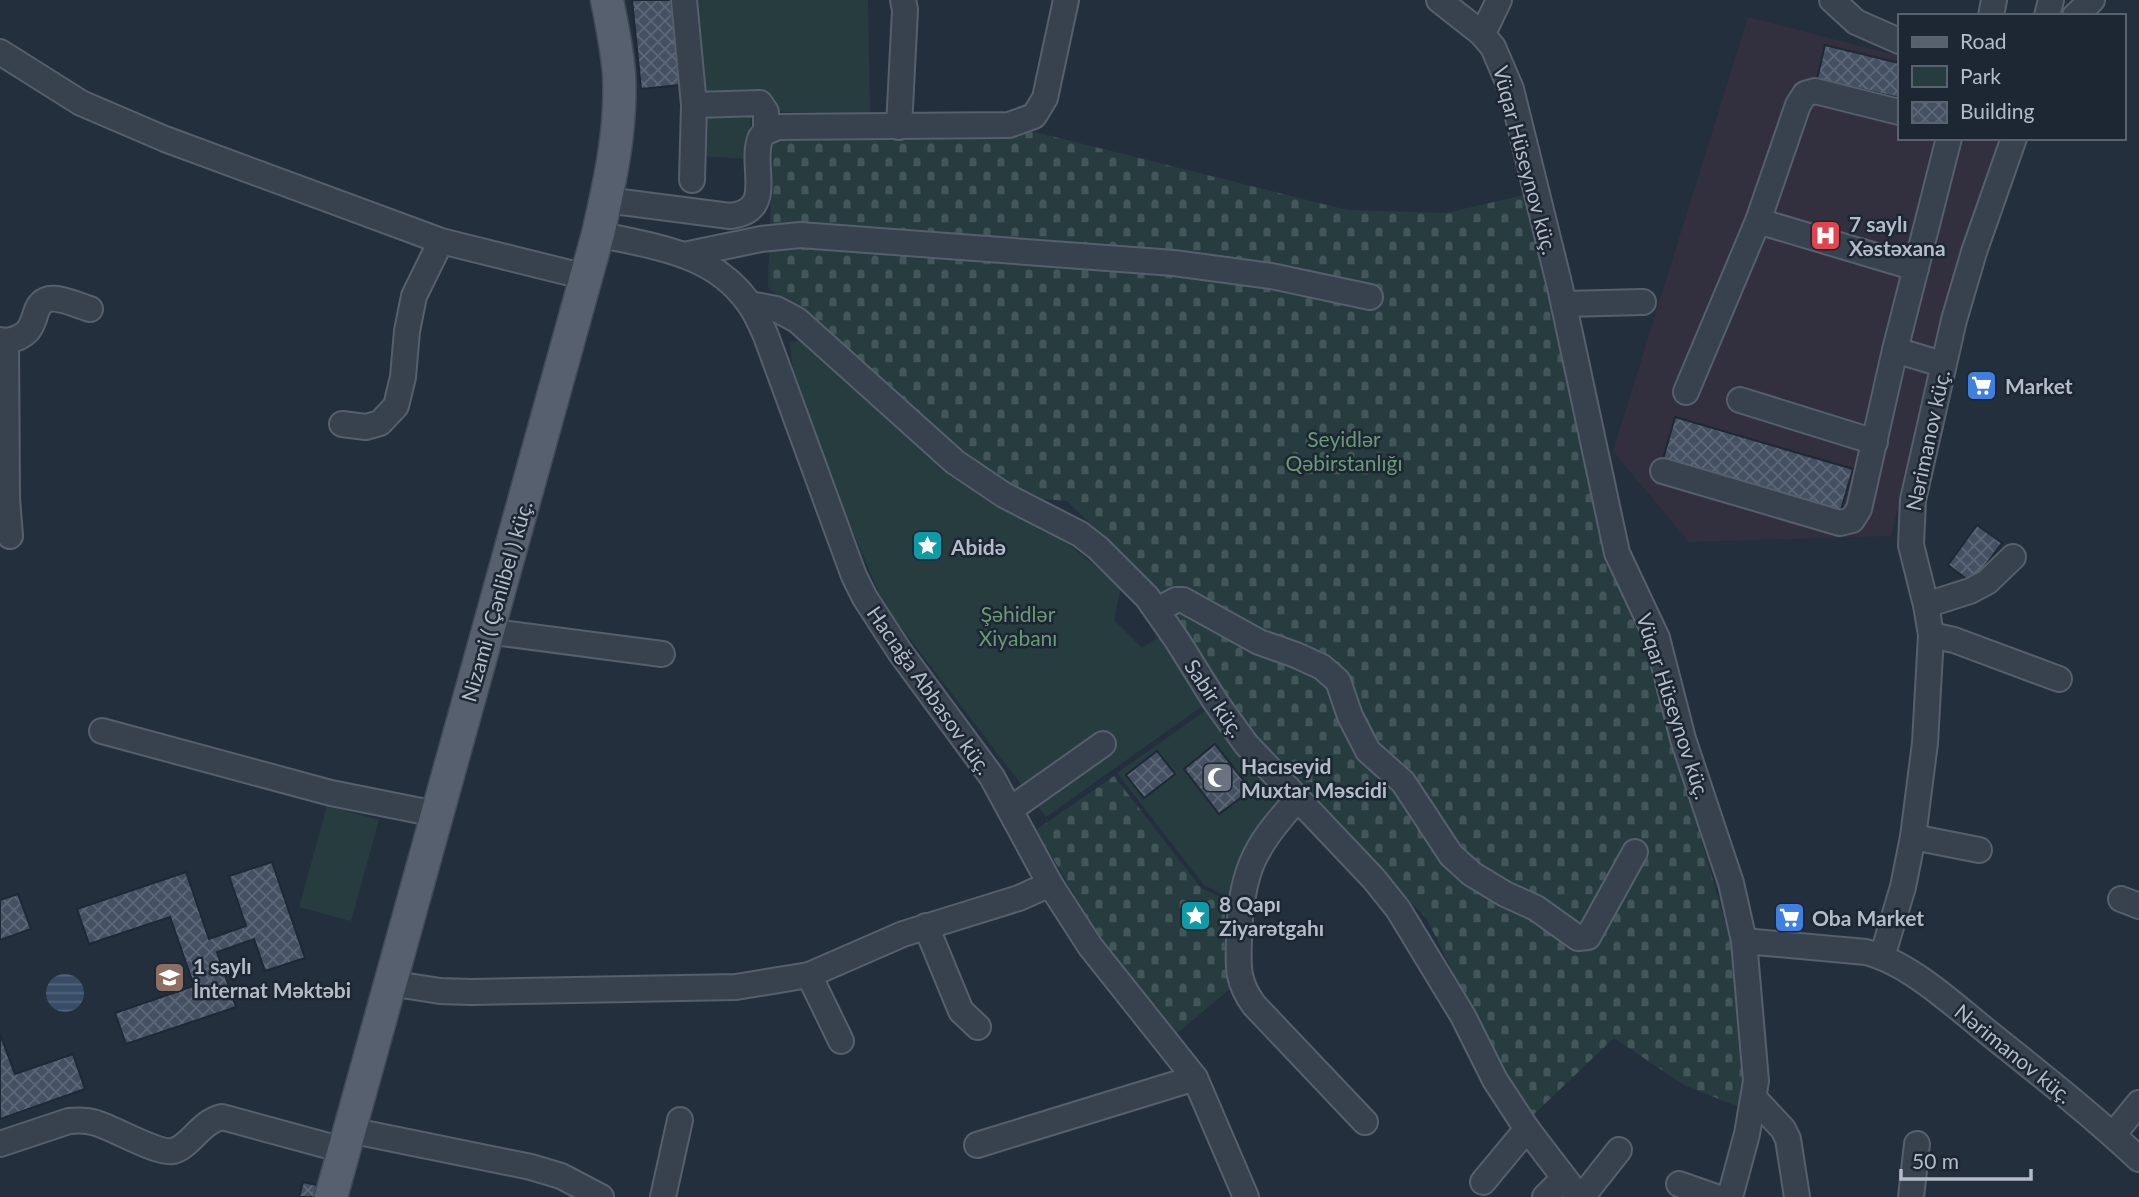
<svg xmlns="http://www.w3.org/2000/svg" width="2139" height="1197" viewBox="0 0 2139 1197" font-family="Lato,sans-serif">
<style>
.medical{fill:#32303f}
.green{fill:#263c3f}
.cemetery{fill:url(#cemetery-stones)}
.water{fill:url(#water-rules)}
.building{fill:url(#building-cross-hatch);stroke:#1f2835;stroke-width:2}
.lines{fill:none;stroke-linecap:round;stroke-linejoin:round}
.minor-casing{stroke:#565f6c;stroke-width:28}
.major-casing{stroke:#414a57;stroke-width:35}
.minor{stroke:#38414e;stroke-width:24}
.major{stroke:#56606e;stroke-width:32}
.labels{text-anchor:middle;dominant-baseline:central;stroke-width:5;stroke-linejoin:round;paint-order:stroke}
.street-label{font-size:21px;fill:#b4bcc9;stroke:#1d2633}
.poi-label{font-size:21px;font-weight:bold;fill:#b4bcc9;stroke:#1d2633;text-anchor:start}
.park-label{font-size:21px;fill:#6b9a76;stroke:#1d2633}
</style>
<defs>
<pattern id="cemetery-stones" width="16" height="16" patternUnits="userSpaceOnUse" patternTransform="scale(1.75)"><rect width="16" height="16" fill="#263c3f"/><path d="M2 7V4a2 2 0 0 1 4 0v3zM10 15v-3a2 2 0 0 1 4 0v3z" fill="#435659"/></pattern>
<pattern id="water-rules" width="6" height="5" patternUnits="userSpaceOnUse" patternTransform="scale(1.75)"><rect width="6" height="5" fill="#394c67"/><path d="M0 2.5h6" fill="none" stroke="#53647b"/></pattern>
<pattern id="building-cross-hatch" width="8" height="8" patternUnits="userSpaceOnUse" patternTransform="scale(1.75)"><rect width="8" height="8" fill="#455162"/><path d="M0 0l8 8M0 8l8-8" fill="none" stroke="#5d6877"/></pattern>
</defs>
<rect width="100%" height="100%" fill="#242f3e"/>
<!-- medical -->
<polygon class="medical" points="1748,17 1899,56 1899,138 2003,138 1940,332 1891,536 1689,542 1613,451"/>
<!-- green -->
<g class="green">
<polygon points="692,0 868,0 870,114 752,111 746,159 701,156"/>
<polygon points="802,339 1056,534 1121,587 1114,620 1142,648 1160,636 1204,705 1046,817 884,605 815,440 793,371 790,343"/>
<polygon points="1208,709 1284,799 1253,840 1228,897 1204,885 1117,773"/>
<polygon points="327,806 379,820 351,921 299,907"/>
</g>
<!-- cemetery -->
<g class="cemetery">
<polygon points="1035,132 1347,210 1447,213 1528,194 1575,391 1608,568 1650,638 1680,767 1730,939 1746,1110 1684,1085 1614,1038 1530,1118 1506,1082 1427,919 1221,701 1139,571 1067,501 1042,499 1012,486 977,465 768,287 773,138"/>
<path d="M1114 776 1201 888 1227 900C1222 931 1224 957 1232 987L1175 1035 1108 951 1036 830Z"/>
</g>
<!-- water -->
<circle class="water" cx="65" cy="993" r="19"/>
<!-- building -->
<g class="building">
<polygon points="632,0 671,0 680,85 641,89"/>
<polygon points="1825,45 1899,63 1899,98 1817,79"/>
<polygon points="1675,417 1853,469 1841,510 1663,459"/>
<polygon points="1977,525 2002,543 1972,583 1948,565"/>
<polygon points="1215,744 1251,790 1219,814 1184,769"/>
<polygon points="1157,751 1175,774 1144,798 1126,775"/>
<polygon points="272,862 305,958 265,971 254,939 217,952 236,1007 126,1044 115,1013 194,986 170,917 89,944 77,909 186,872 209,939 246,926 229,876"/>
<polygon points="18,894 31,929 0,940 0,900"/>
<polygon points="0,1034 15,1074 73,1054 85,1089 0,1119"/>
<polygon points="303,1182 321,1186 318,1197 299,1197"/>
</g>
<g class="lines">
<defs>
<g id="minor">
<polyline points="684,0 694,105 692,180"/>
<polyline points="1439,0 1481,33 1493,47 1511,89 1560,287 1617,553 1657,638 1683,739 1731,883 1744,941 1756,1081 1747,1134 1730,1197"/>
<polyline points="1832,0 1856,22 1899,41"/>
<polyline points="1991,16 1994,0"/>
<polyline points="2047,16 2051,0"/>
<polyline points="2075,16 2092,0"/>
<polyline points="1481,33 1487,25 1499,0"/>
<polyline points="0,52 81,103 165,139 441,241 586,277"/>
<polyline points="694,105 760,103 766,112 766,132"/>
<polyline points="899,127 905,10 903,0"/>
<path d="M606 200 730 216C776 211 750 168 760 139 763 132 771 130 778 127L1009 125 1034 116 1045 98 1066 0"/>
<polyline points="1758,221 1916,268"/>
<path d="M598 234C654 247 712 252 748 302 756 312 761 325 766 336L854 576 865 598 900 652 992 777 1050 884 1090 946 1195 1078 1246 1197"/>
<polyline points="684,255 761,239 800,235 1174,263 1271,276 1370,297"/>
<polyline points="750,304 776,309 797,320 955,462 1004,495 1080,534 1098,548 1147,597 1177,640 1215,701 1246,744 1374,879 1398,909 1463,1016 1495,1080 1527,1129 1579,1197"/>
<polyline points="1564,304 1643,302"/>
<polyline points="0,340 6,341 7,499 10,536"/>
<path d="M6 341C43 335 28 308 46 300 57 295 79 306 90 309"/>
<polyline points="1895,350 1942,364"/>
<polyline points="1686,392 1758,221 1798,105 1805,94 1815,91 1899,112"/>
<polyline points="1740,400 1875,442"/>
<polyline points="342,424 366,427 380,423 396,406 403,377 407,331 414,296 441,241"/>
<polyline points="1663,471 1840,523 1852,520 1859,509 1895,350 1949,138"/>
<polyline points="1926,605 1970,591 1987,582 2013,557"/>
<polyline points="1157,610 1176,600 1183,600 1259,642 1296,655 1322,667 1338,681 1350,716 1368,751 1403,782 1451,855 1472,874 1505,894 1536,908 1578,938 1588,937 1635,852"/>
<polyline points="487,631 662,654"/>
<polyline points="1931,635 1954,640 2059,679"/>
<polyline points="102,731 331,793 436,814"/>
<path d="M1297 800C1252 848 1241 874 1239 939 1238 967 1237 982 1254 1005L1365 1122"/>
<polyline points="1011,809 1103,744"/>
<polyline points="1913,837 1979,850"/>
<polyline points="2121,899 2139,906"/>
<polyline points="926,926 961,1011 978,1027"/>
<path d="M1744 941 1866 952C1912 964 1957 1008 1995 1038 2044 1077 2093 1116 2139 1159"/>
<polyline points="1882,957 1903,887 1913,837 1925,743 1931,635 1926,605 1911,545 1913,500 1954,320 1974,252 2014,138"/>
<polyline points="809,975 841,1041"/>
<polyline points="389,983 440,991 471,992 736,987 809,975 903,934 1019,898 1050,884"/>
<polyline points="1754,1098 1783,1129 1788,1139 1797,1197"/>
<polyline points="349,1130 531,1167 561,1176 601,1197"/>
<polyline points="2113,1135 2139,1103"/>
<path d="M0 1144 69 1121C78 1120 87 1120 96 1123 114 1128 157 1154 173 1151 190 1147 200 1122 222 1117L343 1150"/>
<polyline points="977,1145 1195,1078"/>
<polyline points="1483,1182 1527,1129"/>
<polyline points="1679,1184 1716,1197"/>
<polyline points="663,1197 680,1120"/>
<polyline points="1545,1197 1564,1178"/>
<polyline points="1582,1197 1619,1150"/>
<polyline points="1911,1197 1917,1144"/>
</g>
<path id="major" d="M331 1197 598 234C610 182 622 128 619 74 617 49 612 24 607 0"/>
</defs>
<!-- minor casing -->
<use href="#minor" class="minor-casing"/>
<!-- major casing -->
<use href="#major" class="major-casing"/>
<!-- minor -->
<use href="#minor" class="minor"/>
<!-- major -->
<use href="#major" class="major"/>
</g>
<!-- icons -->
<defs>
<symbol id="hospital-square" viewBox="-11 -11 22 22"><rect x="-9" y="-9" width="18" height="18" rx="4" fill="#e0444e" stroke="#1d2633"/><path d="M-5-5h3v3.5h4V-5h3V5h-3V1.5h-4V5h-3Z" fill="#fff"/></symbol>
<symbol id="supermarket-square" viewBox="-11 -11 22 22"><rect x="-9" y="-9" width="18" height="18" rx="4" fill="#3f7fe0" stroke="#1d2633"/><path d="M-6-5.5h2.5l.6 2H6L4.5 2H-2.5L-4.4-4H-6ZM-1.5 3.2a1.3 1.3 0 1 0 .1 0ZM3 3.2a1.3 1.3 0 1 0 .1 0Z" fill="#fff"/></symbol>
<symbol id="sight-square" viewBox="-11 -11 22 22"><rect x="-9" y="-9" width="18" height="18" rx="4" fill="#0f9aa8" stroke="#1d2633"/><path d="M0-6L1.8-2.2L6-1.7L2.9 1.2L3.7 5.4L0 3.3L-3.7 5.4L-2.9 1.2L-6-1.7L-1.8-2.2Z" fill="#fff"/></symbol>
<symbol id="mosque-square" viewBox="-11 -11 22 22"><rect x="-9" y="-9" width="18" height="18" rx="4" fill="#6b7280" stroke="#1d2633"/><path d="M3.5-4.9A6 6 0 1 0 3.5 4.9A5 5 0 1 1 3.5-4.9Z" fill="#fff"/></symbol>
<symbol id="school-square" viewBox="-11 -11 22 22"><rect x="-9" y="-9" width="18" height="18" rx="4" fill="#8d6e63" stroke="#1d2633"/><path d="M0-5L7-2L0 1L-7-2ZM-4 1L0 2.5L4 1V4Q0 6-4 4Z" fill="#fff"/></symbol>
</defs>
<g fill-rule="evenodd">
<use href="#hospital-square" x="1808" y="218" width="35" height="35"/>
<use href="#supermarket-square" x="1964" y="368" width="35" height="35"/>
<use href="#sight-square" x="910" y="528" width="35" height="35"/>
<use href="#mosque-square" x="1200" y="760" width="35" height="35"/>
<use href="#sight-square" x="1178" y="898" width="35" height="35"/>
<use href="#supermarket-square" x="1772" y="900" width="35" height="35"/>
<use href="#school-square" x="152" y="960" width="35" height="35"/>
</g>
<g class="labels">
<!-- street labels -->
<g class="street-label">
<text transform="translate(1526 160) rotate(75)">Vüqar Hüseynov küç.</text>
<text transform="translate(1927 440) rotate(-78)">Nərimanov küç.</text>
<text transform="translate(496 601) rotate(-74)">Nizami ( Çənlibel ) küç.</text>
<text transform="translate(930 690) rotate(55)">Hacıağa Abbasov küç.</text>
<text transform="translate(1215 698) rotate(56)">Sabir küç.</text>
<text transform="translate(1674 706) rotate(72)">Vüqar Hüseynov küç.</text>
<text transform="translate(2014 1053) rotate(39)">Nərimanov küç.</text>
</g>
<!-- poi labels -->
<g class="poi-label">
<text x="1849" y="223">7 saylı<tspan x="1849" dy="24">Xəstəxana</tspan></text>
<text x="2005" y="385">Market</text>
<text x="951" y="546">Abidə</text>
<text x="1241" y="765">Hacıseyid<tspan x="1241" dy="24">Muxtar Məscidi</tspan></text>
<text x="1219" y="903">8 Qapı<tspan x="1219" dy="24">Ziyarətgahı</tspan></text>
<text x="1812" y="917">Oba Market</text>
<text x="193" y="965">1 saylı<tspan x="193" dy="24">İnternat Məktəbi</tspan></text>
</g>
<!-- park labels -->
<g class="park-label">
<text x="1344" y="438">Seyidlər<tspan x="1344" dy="24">Qəbirstanlığı</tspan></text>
<text x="1018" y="613">Şəhidlər<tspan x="1018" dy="24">Xiyabanı</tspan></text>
</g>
</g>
<!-- legend -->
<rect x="1898" y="14" width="228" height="126" fill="#1d2633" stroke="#59626f" stroke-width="2"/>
<rect x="1912" y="37" width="35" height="10" fill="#56606e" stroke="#59626f" stroke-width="2"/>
<text x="1960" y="49" font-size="21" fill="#b4bcc9">Road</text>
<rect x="1912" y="66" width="35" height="21" fill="#263c3f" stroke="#59626f" stroke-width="2"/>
<text x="1960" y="84" font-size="21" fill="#b4bcc9">Park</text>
<rect x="1912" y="102" width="35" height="21" fill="url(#building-cross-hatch)" stroke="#59626f" stroke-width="2"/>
<text x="1960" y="119" font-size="21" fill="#b4bcc9">Building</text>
<!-- scale -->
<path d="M1901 1169v10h130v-10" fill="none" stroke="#b4bcc9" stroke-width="3.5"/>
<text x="1912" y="1169" font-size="21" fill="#b4bcc9" stroke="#1d2633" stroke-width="5" paint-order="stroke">50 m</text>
</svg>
